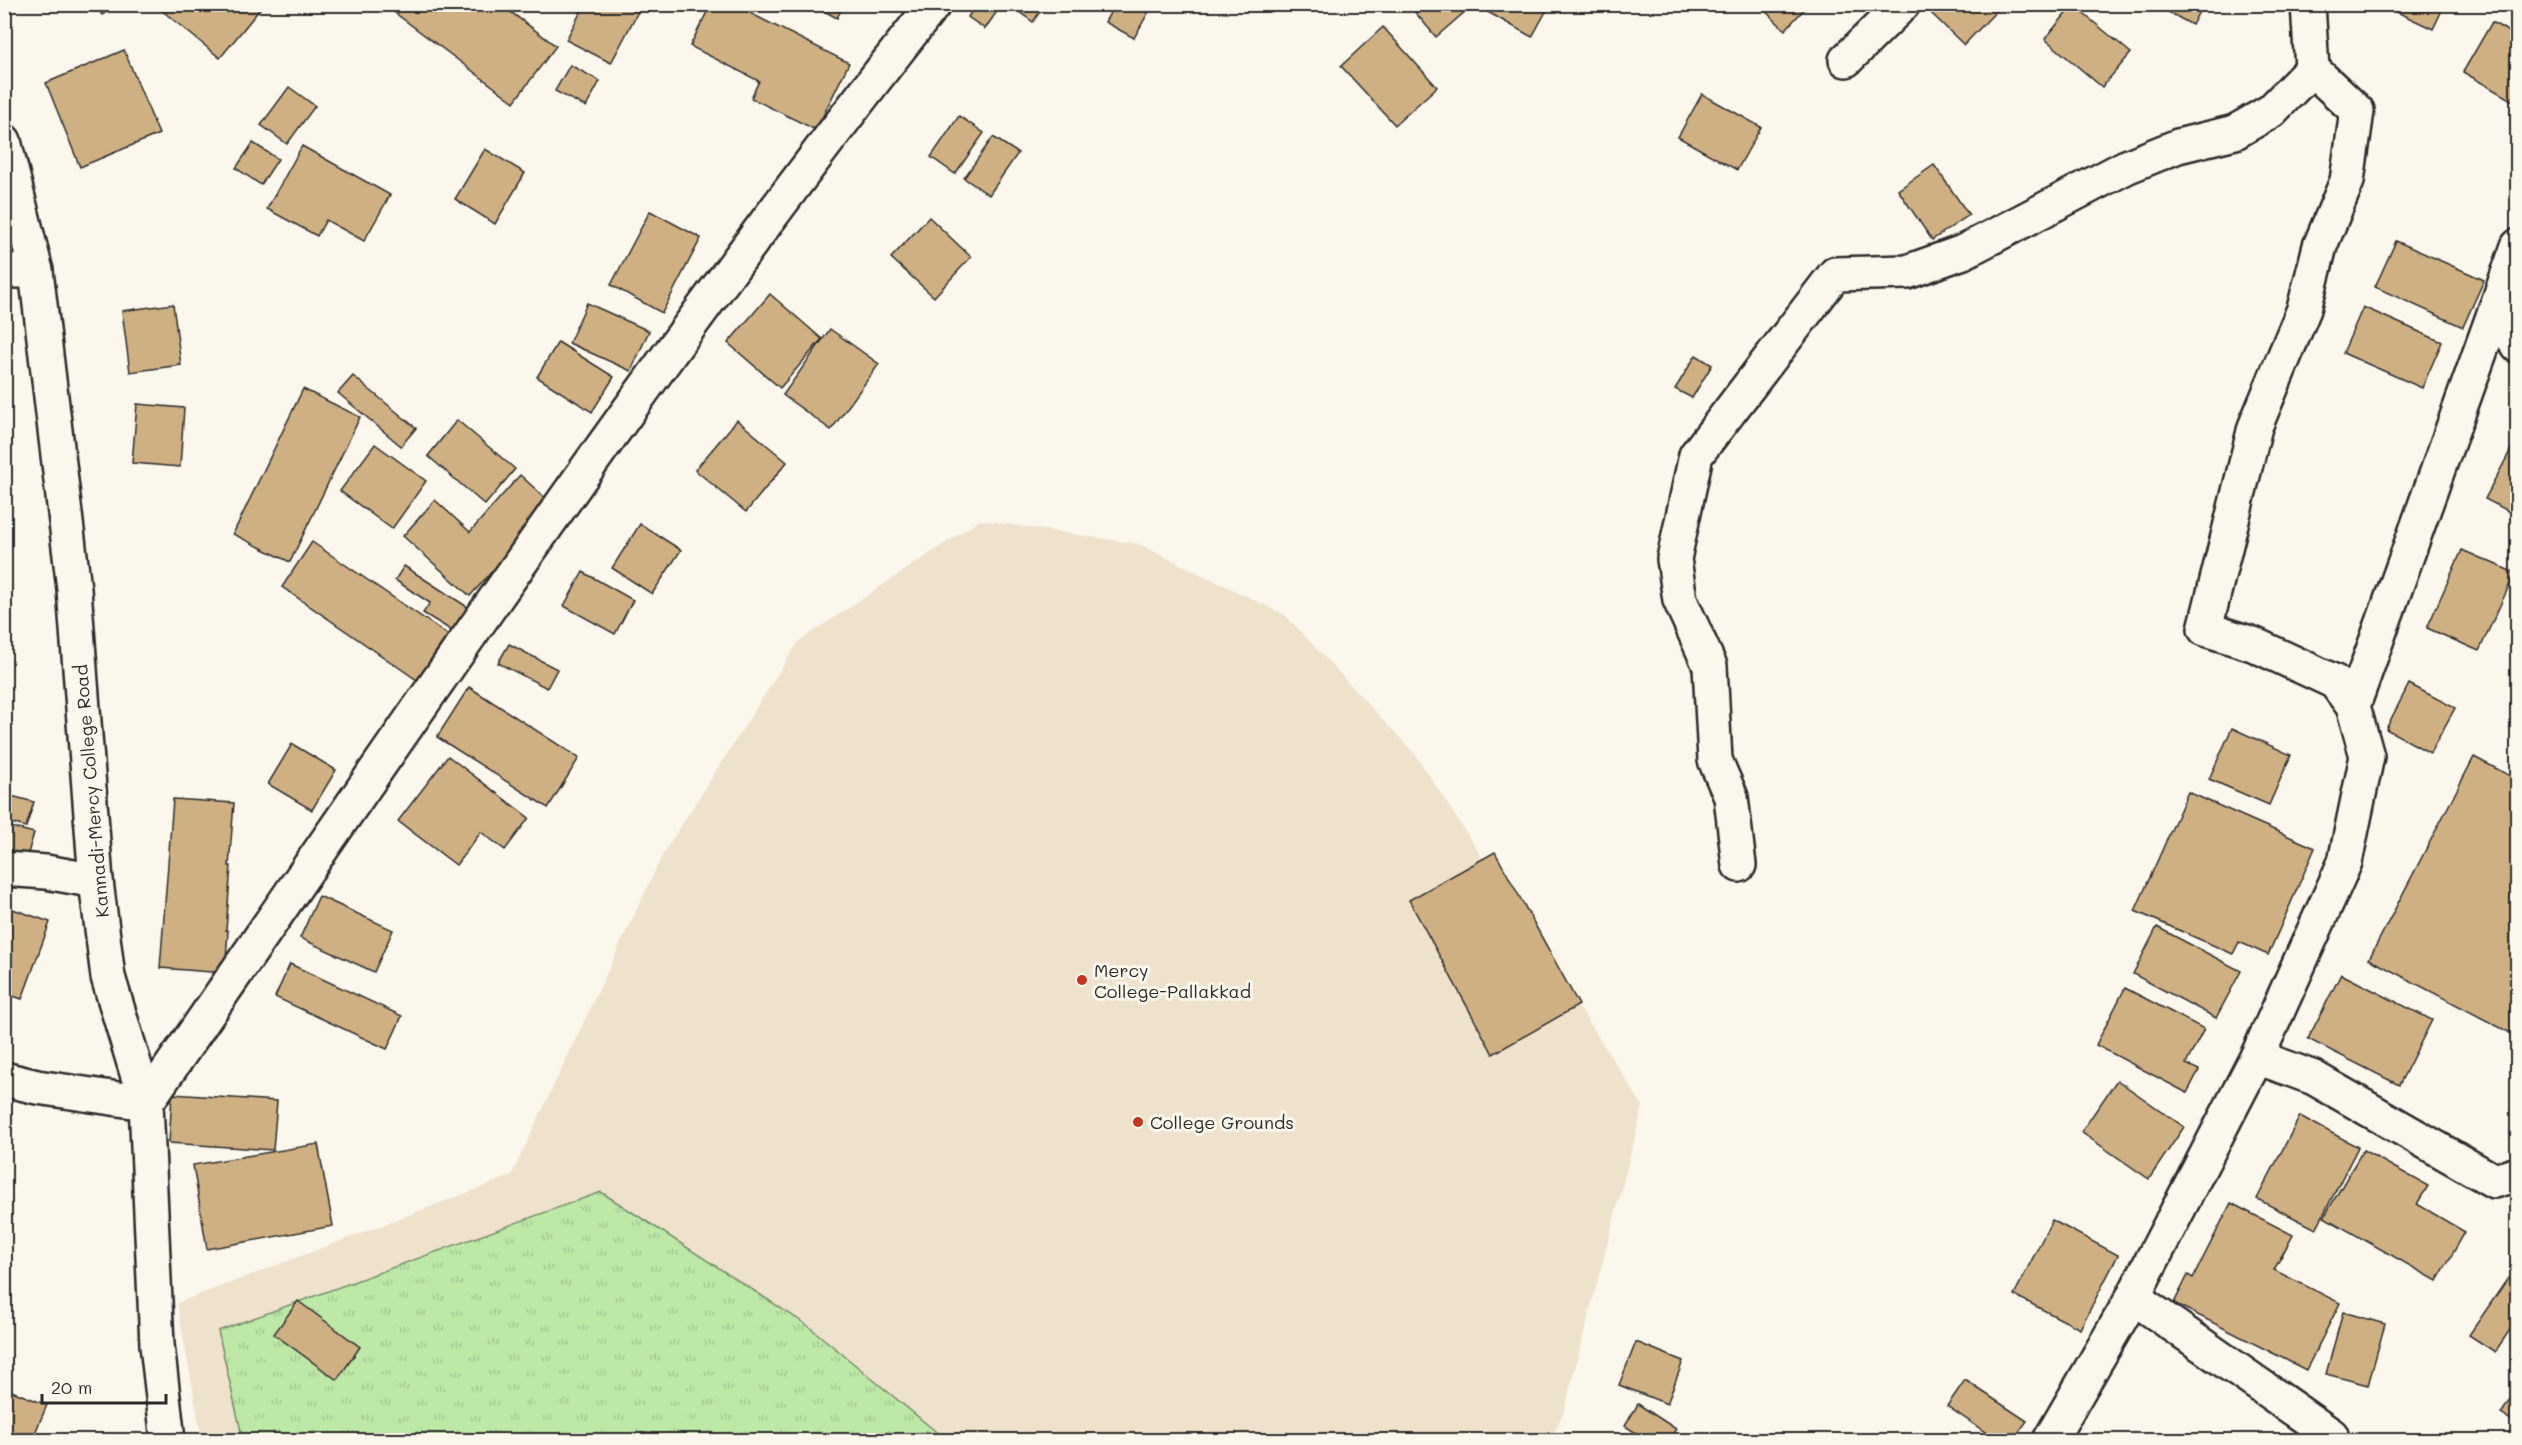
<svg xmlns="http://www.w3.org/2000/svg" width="2522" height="1445" viewBox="0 0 2522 1445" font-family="Mali,sans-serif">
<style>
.built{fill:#eee2cc}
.park{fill:url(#park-tufts);stroke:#748a68;stroke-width:1.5}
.building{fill:#cfb083;stroke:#2b2b2b;stroke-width:1.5}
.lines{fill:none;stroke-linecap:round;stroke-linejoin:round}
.street-casing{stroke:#2b2b2b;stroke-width:38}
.secondary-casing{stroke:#2b2b2b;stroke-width:38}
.street{stroke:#fbf7ec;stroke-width:33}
.secondary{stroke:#fbf7ec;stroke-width:33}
.poi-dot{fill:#c8321e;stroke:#fbf7ec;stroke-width:2}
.labels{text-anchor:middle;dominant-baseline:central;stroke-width:6;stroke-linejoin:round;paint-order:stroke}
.street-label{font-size:18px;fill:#2b2b2b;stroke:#fbf7ec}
.poi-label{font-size:18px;fill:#2b2b2b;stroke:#fbf7ec;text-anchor:start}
</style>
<defs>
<pattern id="park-tufts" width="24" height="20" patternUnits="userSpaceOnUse" patternTransform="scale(1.5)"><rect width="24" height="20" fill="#bde8a6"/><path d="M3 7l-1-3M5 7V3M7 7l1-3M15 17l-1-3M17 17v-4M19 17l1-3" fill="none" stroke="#a3c78f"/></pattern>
</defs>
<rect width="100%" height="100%" fill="#fbf7ec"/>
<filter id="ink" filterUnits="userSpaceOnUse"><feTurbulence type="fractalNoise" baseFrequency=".0167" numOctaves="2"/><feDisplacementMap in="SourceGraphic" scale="12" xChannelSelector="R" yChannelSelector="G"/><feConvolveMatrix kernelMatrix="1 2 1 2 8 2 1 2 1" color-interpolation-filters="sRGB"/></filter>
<g filter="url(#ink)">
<!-- built -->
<polygon class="built" points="980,520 1139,544 1285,615 1415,754 1643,1106 1564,1411 1551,1440 202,1440 177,1303 511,1176 663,854 799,641"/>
<!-- park -->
<polygon class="park" points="601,1192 807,1325 946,1440 243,1440 218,1331"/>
<!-- building -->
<g class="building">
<polygon points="95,4 119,4 102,15"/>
<polygon points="164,4 264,4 220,58 160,9"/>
<polygon points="383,4 500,4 556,46 514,102"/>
<polygon points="585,4 642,4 611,63 566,40"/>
<polygon points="711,4 732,4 849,63 816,130 751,98 759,81 690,46"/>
<polygon points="811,4 844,4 837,18"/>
<polygon points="976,4 1002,4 985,29 968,17"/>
<polygon points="1008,4 1045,4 1033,22"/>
<polygon points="1115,4 1153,4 1134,38 1105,22"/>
<polygon points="1408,4 1474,4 1436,37"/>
<polygon points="1488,4 1550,4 1532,37 1484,10"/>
<polygon points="1758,4 1809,4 1785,30"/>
<polygon points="1942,4 2003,4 1964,45 1932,14"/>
<polygon points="2154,4 2203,4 2192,25"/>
<polygon points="2380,4 2445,4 2433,29"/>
<polygon points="2073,5 2131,53 2102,87 2045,39"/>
<polygon points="2492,22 2518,37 2518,104 2463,72"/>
<polygon points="1383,27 1437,87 1395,125 1341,66"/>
<polygon points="124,50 159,134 80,167 46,83"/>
<polygon points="570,65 600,81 586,107 555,91"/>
<polygon points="289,87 315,106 287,144 261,125"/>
<polygon points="1702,94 1761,127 1737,170 1678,137"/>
<polygon points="959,116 984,133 955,174 931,157"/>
<polygon points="993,137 1018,153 989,195 964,178"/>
<polygon points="253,143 278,159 261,185 236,168"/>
<polygon points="302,146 390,195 364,241 326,220 317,236 267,209"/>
<polygon points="485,149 525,173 495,224 455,199"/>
<polygon points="1934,165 1969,215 1932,240 1898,190"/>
<polygon points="650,211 701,238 662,313 611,285"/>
<polygon points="929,217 971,257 934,297 891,258"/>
<polygon points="2396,241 2484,280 2463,327 2375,287"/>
<polygon points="770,294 822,339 780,388 728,343"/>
<polygon points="587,303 649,331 631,371 569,343"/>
<polygon points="173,304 181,365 130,372 122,311"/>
<polygon points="2363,307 2442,342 2422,388 2343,353"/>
<polygon points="830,329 879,364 831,430 783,395"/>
<polygon points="558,342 614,377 592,412 537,377"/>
<polygon points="1696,355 1712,365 1692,398 1675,389"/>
<polygon points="353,376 416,428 401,446 338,393"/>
<polygon points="303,389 360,417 290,562 233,534"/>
<polygon points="137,404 184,408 180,467 132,463"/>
<polygon points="457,420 515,469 485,505 428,456"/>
<polygon points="737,420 787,462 746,512 695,470"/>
<polygon points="2517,438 2518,439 2518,516 2485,499"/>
<polygon points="375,444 426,481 392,529 340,491"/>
<polygon points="520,475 552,504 470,596 403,536 435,500 470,532"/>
<polygon points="640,524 681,550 652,594 612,568"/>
<polygon points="312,542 448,635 417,680 282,587"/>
<polygon points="2462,550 2515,573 2479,651 2427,628"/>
<polygon points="404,566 469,608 454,632 423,613 430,603 395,580"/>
<polygon points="583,572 633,600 615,634 564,606"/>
<polygon points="509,644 557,669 547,688 498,663"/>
<polygon points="2409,684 2455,708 2430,753 2386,729"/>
<polygon points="469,687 579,758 548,808 437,737"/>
<polygon points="2232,728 2291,755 2269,805 2209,779"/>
<polygon points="292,744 336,770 312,810 268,784"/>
<polygon points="448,756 529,818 505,850 481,832 456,865 398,821"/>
<polygon points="2474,757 2518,780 2518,1037 2369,959"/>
<polygon points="2188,792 2315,848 2268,955 2239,942 2233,954 2135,911"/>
<polygon points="4,794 34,802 26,827 4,821"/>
<polygon points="173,799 234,803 229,866 231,866 226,930 228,931 225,973 160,968"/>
<polygon points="4,825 34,833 26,860 4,854"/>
<polygon points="1495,852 1579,1005 1493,1054 1409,900"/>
<polygon points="319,896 393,930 374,972 300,938"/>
<polygon points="4,906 50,922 22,999 4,993"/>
<polygon points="2157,927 2241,971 2216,1018 2133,974"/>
<polygon points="290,964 402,1016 387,1049 275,997"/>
<polygon points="2341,974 2432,1020 2399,1085 2308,1039"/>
<polygon points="2125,988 2204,1029 2186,1064 2199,1070 2187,1093 2096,1045"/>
<polygon points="2117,1080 2184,1127 2149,1179 2081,1132"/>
<polygon points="172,1094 277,1101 273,1150 169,1143"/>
<polygon points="2300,1116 2358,1147 2316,1229 2257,1199"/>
<polygon points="318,1144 333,1226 207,1249 193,1165"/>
<polygon points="2363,1150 2428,1186 2417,1204 2465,1232 2437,1281 2324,1217"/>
<polygon points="2231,1203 2293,1235 2274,1270 2340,1303 2306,1370 2174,1303 2188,1275 2193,1278"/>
<polygon points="2052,1220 2118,1255 2080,1329 2014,1295"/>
<polygon points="2508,1278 2518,1284 2518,1318 2495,1352 2469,1335"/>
<polygon points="298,1301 360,1347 337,1380 274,1334"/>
<polygon points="2343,1312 2385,1324 2368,1385 2326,1374"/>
<polygon points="1636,1342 1683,1361 1667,1404 1619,1385"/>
<polygon points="1965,1380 2027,1421 2013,1440 1997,1440 1947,1406"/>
<polygon points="2518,1387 2518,1424 2501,1414"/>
<polygon points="4,1388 47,1405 32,1440 4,1440"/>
<polygon points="1638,1404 1676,1429 1669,1440 1647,1440 1625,1426"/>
</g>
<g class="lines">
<defs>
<g id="street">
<polyline points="1846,60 1903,4"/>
<polyline points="2312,69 2357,111 2347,181 2320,246 2304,309 2255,427 2205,629 2253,644 2335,682 2353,706"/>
<polyline points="2518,246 2496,308 2518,346"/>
<polyline points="4,271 36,271"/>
<polyline points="1739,865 1731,797 1715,760 1710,666 1680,600 1674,559 1696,455 1835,274 1907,272 1963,252 2126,167 2178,146 2235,132 2271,111 2312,69 2308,4"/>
<polyline points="4,869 46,872 96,881"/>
<polyline points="2257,1057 2345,862 2367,756 2353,706 2496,308"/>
<path d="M4 1079 37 1087 146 1103C403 733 654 357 934 4"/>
<polyline points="2133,1297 2331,1435 2328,1440"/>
<polyline points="2050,1440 2133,1297 2257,1057 2314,1078 2494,1181 2518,1174"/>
</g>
<polyline id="secondary" points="4,141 36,271 74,589 96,881 108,977 146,1103 157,1345 168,1440"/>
</defs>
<!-- street casing -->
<use href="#street" class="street-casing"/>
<!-- secondary casing -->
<use href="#secondary" class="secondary-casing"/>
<!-- street -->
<use href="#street" class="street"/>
<!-- secondary -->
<use href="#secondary" class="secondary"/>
</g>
</g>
<!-- markers -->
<g class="poi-dot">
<circle cx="1082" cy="980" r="6"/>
<circle cx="1138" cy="1122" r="6"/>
</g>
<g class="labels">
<!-- street labels -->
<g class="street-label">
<text transform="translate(91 791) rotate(-95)">Kannadi-Mercy College Road</text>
</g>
<!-- poi labels -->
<g class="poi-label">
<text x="1094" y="970">Mercy<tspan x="1094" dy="21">College-Pallakkad</tspan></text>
<text x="1150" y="1122">College Grounds</text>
</g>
</g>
<!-- margin -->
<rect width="2522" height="1445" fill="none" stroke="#fbf7ec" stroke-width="24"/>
<rect x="12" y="12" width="2498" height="1421" fill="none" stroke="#2b2b2b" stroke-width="2" filter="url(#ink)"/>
<!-- scale -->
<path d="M42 1394v9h124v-9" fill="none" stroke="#2b2b2b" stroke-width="3"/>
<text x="51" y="1394" font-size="18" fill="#2b2b2b" stroke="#fbf7ec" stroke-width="4.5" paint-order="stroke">20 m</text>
</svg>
